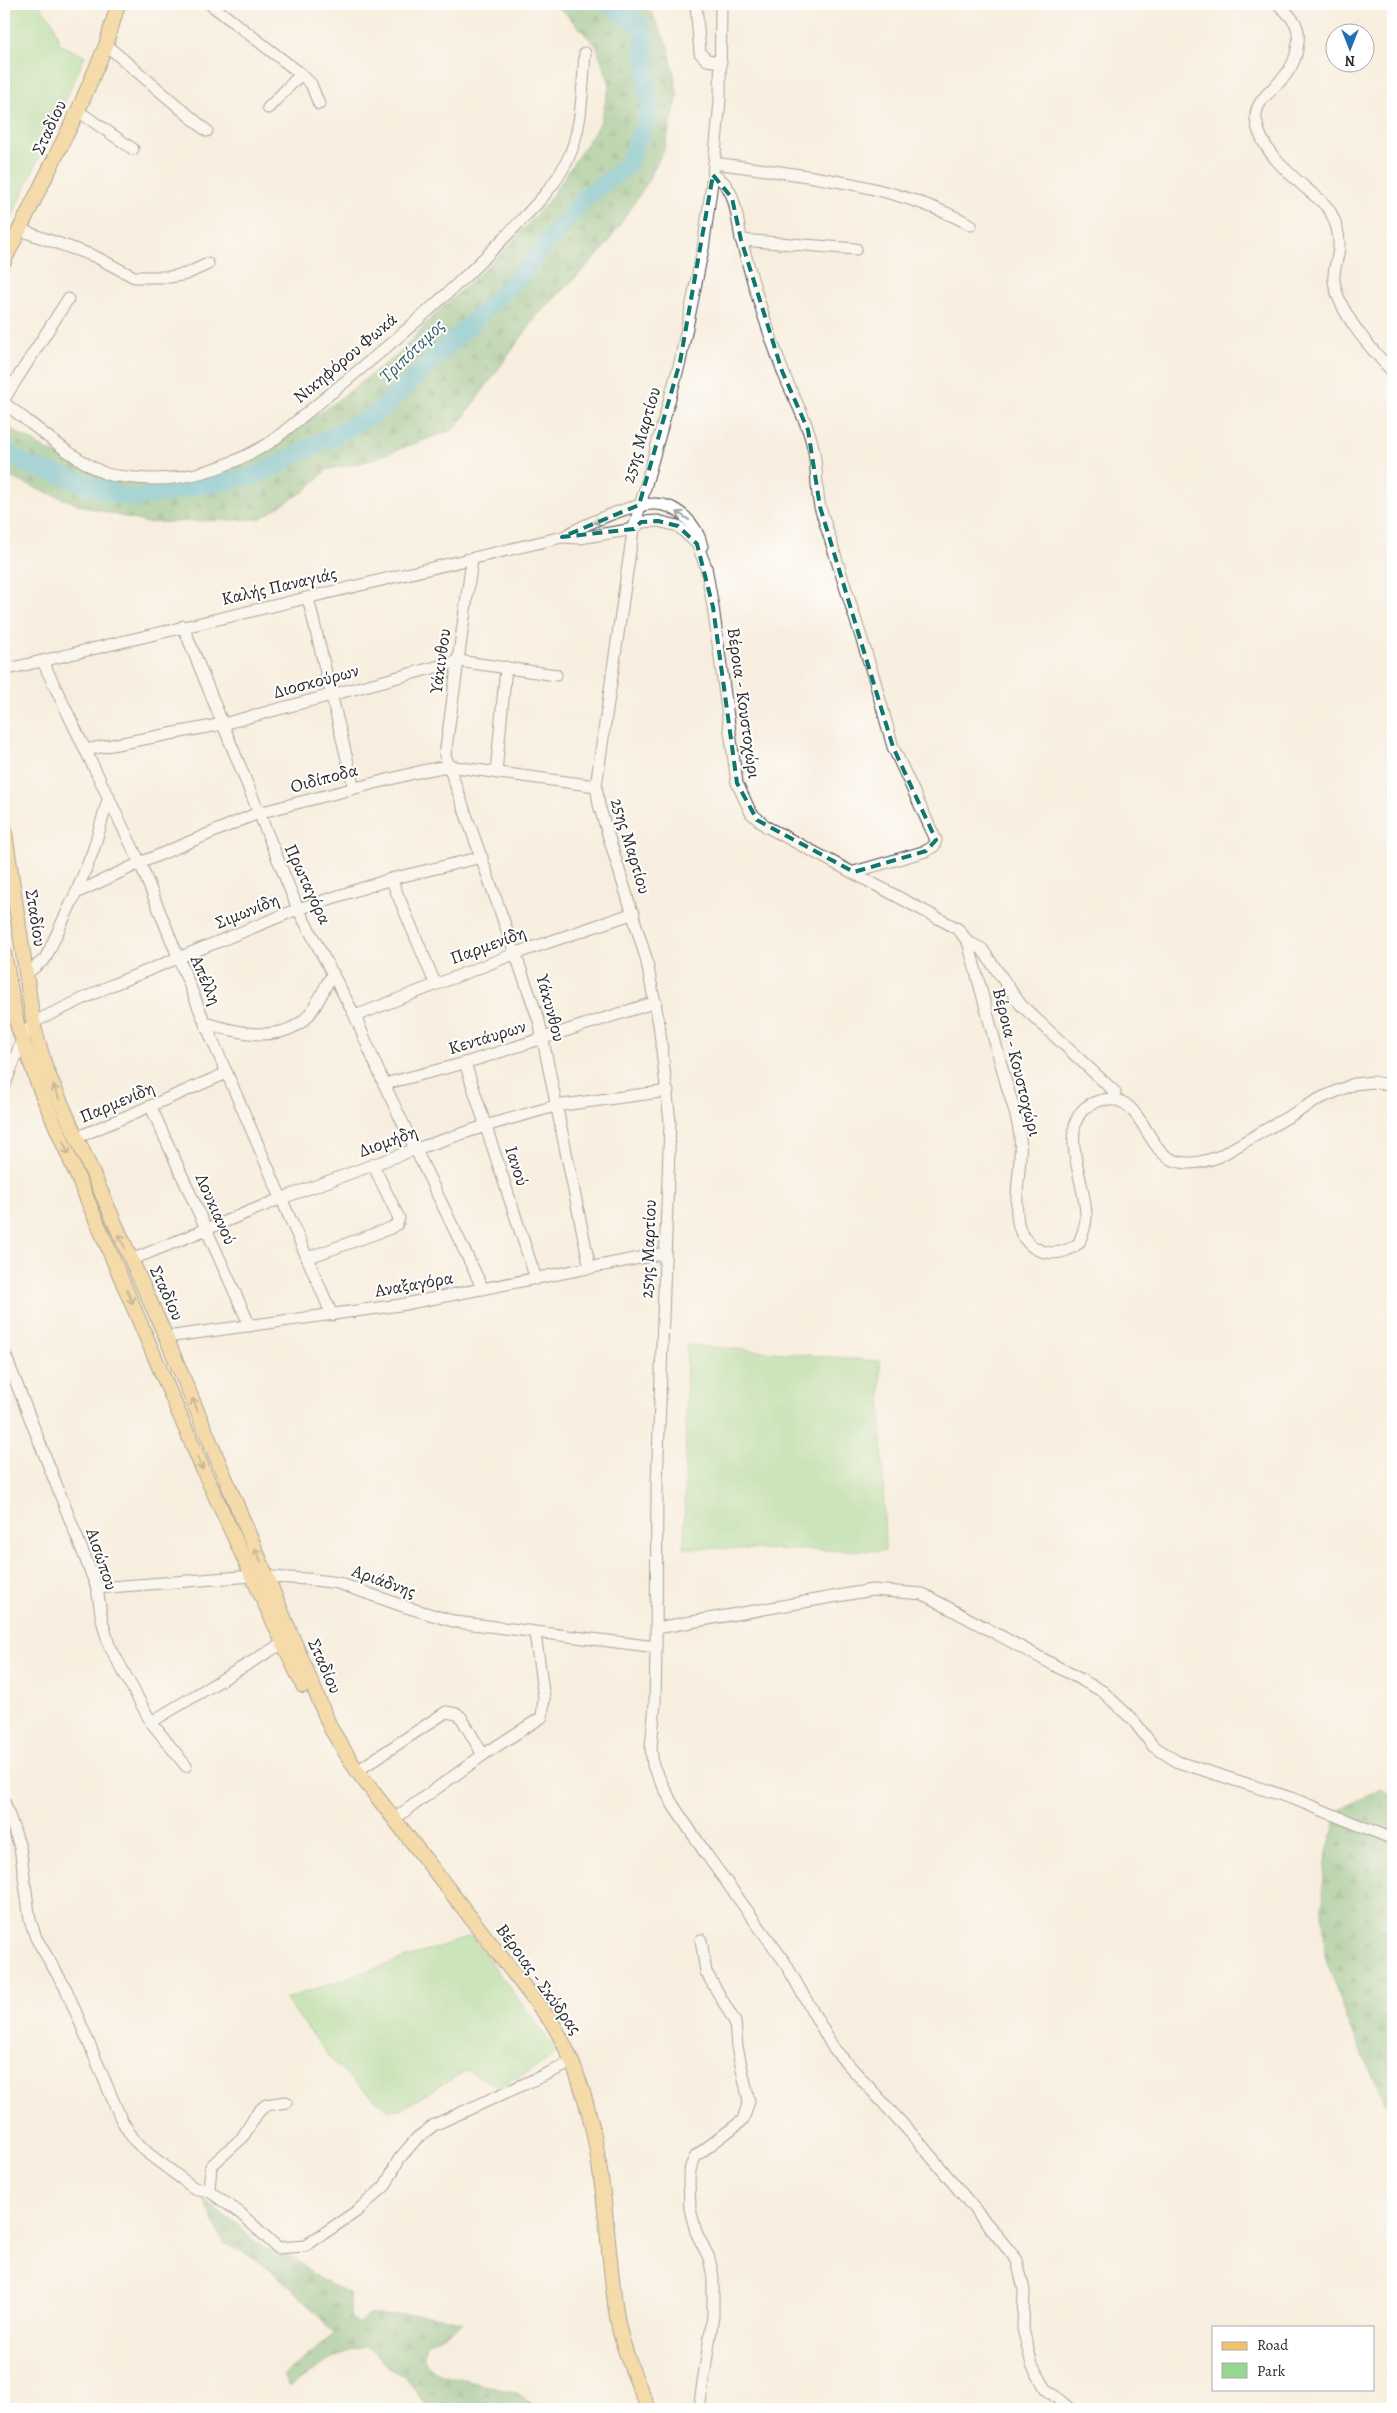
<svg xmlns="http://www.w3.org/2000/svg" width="1397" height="2413" viewBox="0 0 1397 2413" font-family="Alegreya,serif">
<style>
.green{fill:#96d88f;stroke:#60825d}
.forest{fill:url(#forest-firs);stroke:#527252}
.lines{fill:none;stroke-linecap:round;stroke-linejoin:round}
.river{stroke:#4ab3c8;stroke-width:18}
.minor-casing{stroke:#4a4846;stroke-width:13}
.major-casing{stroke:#4a4846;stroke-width:16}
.minor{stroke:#fff;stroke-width:11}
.major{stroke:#f1c369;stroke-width:14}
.oneway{stroke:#a0a0a0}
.oneway2{stroke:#8e774a}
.marked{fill:none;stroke:#0f766e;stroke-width:4;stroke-dasharray:10 6;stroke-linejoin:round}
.labels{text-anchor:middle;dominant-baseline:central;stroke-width:4;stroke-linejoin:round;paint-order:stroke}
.street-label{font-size:18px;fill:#2b2b2b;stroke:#fff}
.water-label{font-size:19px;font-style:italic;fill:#37616a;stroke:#fff}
</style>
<defs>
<pattern id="forest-firs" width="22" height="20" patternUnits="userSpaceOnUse" patternTransform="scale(1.25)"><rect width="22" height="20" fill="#78b87a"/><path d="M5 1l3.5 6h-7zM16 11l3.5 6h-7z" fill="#639664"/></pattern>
</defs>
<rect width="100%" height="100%" fill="#fff"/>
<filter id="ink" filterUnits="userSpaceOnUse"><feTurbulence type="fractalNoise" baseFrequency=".02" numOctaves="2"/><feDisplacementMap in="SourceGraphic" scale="10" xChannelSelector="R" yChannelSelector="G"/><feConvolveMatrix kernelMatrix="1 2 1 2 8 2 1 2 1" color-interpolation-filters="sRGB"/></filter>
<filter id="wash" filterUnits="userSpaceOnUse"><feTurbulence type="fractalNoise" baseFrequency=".0096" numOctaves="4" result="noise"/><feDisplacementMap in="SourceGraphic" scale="20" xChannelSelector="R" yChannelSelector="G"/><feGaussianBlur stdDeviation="1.12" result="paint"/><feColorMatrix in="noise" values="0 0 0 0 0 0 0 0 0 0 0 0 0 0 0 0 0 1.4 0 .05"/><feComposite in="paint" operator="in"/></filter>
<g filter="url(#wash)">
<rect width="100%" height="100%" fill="#f8eedf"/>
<!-- green -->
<g class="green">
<polygon points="4,4 38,4 53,22 60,45 85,56 11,219 4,215"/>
<polygon points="687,1345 880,1361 885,1551 684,1548"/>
<polygon points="471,1936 558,2052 532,2070 498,2086 467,2070 401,2109 387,2110 335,2064 285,1999"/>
</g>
<!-- forest -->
<g class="forest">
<polygon points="552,4 642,4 652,13 669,48 678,96 664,149 645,187 602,251 537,316 455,429 361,463 328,469 305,491 259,519 147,523 79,505 4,475 4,421 8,427 49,451 78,463 118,475 171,480 252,459 334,403 400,353 433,316 505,250 549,200 600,123 610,84 596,46 563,11"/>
<polygon points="1380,1789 1393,1795 1393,2120 1346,2019 1325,1956 1322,1892 1327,1852 1338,1811"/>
<path d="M202 2197 227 2218 241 2226 251 2239 267 2250 294 2258 318 2278 349 2293 351 2319 359 2323 368 2315C400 2315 433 2311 463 2323 451 2332 439 2336 426 2344 425 2352 422 2360 428 2366 437 2377 497 2387 513 2391 523 2394 529 2405 538 2409H436L424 2403 406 2377 395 2372 382 2361 375 2351 366 2347 350 2351 330 2360 289 2387 283 2376 334 2334C306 2300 265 2258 223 2243Z"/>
</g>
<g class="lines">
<!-- river -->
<polyline class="river" points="4,450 26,464 132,499 255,476 379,412 524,272 583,199 627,166 649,114 643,27 608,4"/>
</g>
</g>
<g filter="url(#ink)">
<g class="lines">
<defs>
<g id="minor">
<polyline points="210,4 301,74 311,84 319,104"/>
<polyline points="696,4 700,53 707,60 721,62"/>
<polyline points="721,4 720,101 713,175 703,249 680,362 633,531 596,786 599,805 646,958 659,1024 670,1122 657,1485 656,1647 655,1704 651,1747 653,1766 673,1805 706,1854 784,1961 834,2049 919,2142 1017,2260 1024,2290 1023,2329 1032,2365 1046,2389 1070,2409"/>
<path d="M1278 4C1294 19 1302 26 1297 49 1296 57 1292 66 1287 73 1278 87 1254 99 1256 119 1259 148 1287 172 1308 190 1315 196 1325 203 1330 211 1337 224 1341 240 1338 255 1336 264 1333 271 1334 281 1339 314 1371 349 1393 372"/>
<polyline points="106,45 207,131"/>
<polyline points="268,108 301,74"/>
<polyline points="78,111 133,149"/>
<path d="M714 163C801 175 893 183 971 225"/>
<path d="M713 175C738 185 736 221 742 242 753 285 767 328 782 369 791 394 806 417 812 443 818 464 815 486 820 507L874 678 893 747 936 840 934 846 926 851 854 872"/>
<polyline points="20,230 94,256 134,277 170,277 186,274 208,264"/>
<polyline points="741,240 856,249"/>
<polyline points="4,399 68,299"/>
<path d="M4 403C34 425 71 458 104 473 110 476 119 476 126 477 179 485 227 469 271 442 351 377 433 312 505 237 527 214 553 190 567 161 583 128 582 89 585 53"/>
<path d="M563 537C583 525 630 504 653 504 677 503 697 524 702 546"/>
<polyline points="472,560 445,755 539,1021 590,1268"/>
<polyline points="308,598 354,788"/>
<polyline points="183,626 298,909 355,1016 384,1084 483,1289"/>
<polyline points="43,662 140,863 205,1023 332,1315"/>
<path d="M4 670 562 537 580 538 634 529 641 522 658 521 678 526 697 544 706 567 713 607 737 783 751 813 767 827 947 923 958 929 968 942C980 988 993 1033 1005 1079 1010 1098 1019 1119 1020 1138 1023 1165 1009 1215 1023 1236 1036 1257 1062 1257 1079 1243 1082 1235 1086 1226 1086 1218 1088 1184 1048 1112 1102 1100 1142 1092 1144 1148 1173 1160 1188 1166 1203 1162 1218 1157L1321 1098 1354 1084 1373 1082 1393 1086"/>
<polyline points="85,750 223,724 458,661 556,675"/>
<polyline points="496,773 506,667"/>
<polyline points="391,879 435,983"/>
<polyline points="76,893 140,863 258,813 422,771 448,766 596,786"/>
<polyline points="968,942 982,949 1021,1005 1115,1092 1112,1100"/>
<polyline points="26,974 45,959 76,893 93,851 109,796"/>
<polyline points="355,1016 517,953 634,913"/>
<path d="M205 1023C236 1032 278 1044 305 1019 317 1008 324 987 333 973"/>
<polyline points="465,1063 536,1279"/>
<polyline points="384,1084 465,1063 656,1002"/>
<polyline points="4,1087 22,1040 34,1022 112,985 298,909 391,879 482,857"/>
<polyline points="151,1107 250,1326"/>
<polyline points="76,1138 227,1073"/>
<polyline points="307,1258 391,1228 397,1224 399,1218 373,1165"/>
<polyline points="131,1260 280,1199 416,1149 485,1126 555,1106 668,1091"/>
<polyline points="166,1337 400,1305 665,1253"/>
<polyline points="4,1352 97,1588 102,1620 109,1645 151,1722 186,1766"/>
<polyline points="97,1588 253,1576 307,1579 338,1583 406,1607 456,1622 656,1647"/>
<polyline points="657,1628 872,1590 923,1594 1102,1691 1133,1720 1153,1746 1178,1762 1294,1799 1393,1839"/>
<polyline points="151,1722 283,1643"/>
<polyline points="357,1771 446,1712 457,1714 461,1717 483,1755"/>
<polyline points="4,1801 20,1847 30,1920 36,1938 66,1989 121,2119 134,2140 150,2155 194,2188 209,2191 240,2213 278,2248 305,2246 357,2211 385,2186 399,2159 417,2138 434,2125 573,2062"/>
<polyline points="394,1819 483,1755 542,1717 544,1698 535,1633"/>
<polyline points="209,2191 211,2166 242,2138 258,2112 266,2105 286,2102"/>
<polyline points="699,2409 713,2316 713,2277 709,2258 696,2232 690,2209 689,2178 691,2166 696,2156 743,2120 749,2101 737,2047 735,2022 706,1972 701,1940"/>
</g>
<g id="major">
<polyline points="4,261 78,111 106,45 118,4"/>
<path d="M4 826 34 1027 46 1069 166 1337 331 1729 357 1771 553 2024C592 2090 601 2165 608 2240 611 2268 613 2296 618 2323 624 2353 637 2382 649 2409"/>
<polyline points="4,952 17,1024 39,1087 205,1474 303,1686"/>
</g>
</defs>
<!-- minor casing -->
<use href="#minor" class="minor-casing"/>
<!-- major casing -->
<use href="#major" class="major-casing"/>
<!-- minor -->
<use href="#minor" class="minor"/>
<!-- major -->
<use href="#major" class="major"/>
</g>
<!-- one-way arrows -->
<defs><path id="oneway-shaft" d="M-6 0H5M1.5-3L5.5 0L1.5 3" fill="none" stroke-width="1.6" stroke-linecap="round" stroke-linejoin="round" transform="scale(1.25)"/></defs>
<g class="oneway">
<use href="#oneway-shaft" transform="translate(683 516) rotate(-146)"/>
<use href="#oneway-shaft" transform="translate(600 520) rotate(159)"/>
</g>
<g class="oneway2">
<use href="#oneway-shaft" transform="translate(56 1092) rotate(-114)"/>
<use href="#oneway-shaft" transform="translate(66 1148) rotate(67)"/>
<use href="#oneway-shaft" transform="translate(122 1241) rotate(-114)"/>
<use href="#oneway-shaft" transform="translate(130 1297) rotate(66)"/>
<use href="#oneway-shaft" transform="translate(195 1405) rotate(-113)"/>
<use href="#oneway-shaft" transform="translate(200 1463) rotate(67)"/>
<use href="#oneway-shaft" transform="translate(258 1555) rotate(-114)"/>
</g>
</g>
<!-- marked area -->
<path d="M0 0H1397V2413H0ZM713 175 732 198 741 240 782 371 808 430 820 507 893 747 936 840 926 851 854 872 757 820 737 783 713 607 697 544 678 526 658 521 641 522 634 529 562 537 639 505 680 362Z" fill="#f8eedf" fill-opacity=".55" fill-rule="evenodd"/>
<path class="marked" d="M713 175 732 198 741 240 782 371 808 430 820 507 893 747 936 840 926 851 854 872 757 820 737 783 713 607 697 544 678 526 658 521 641 522 634 529 562 537 639 505 680 362Z"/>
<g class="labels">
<!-- street labels -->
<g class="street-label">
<text transform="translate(49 127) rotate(-65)">Σταδίου</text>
<text transform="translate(345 358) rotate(-40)">Νικηφόρου Φωκά</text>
<text transform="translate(641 435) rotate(-74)">25ης Μαρτίου</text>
<text transform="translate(279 586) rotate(-13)">Καλής Παναγιάς</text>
<text transform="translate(440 661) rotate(-82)">Υάκινθου</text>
<text transform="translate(316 681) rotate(-15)">Διοσκούρων</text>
<text transform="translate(744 703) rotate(82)">Βέροια - Κουστοχώρι</text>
<text transform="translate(324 778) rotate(-15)">Οιδίποδα</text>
<text transform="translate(631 846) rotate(73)">25ης Μαρτίου</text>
<text transform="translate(308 884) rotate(65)">Πρωταγόρα</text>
<text transform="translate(247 911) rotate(-22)">Σιμωνίδη</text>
<text transform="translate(36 918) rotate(81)">Σταδίου</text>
<text transform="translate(488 945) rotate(-20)">Παρμενίδη</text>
<text transform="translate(206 980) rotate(67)">Απέλλη</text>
<text transform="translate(551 1008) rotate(75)">Υάκυνθου</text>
<text transform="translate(487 1037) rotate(-17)">Κεντάυρων</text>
<text transform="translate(1017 1062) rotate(76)">Βέροια - Κουστοχώρι</text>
<text transform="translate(117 1102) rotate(-23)">Παρμενίδη</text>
<text transform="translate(388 1141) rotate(-20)">Διομήδη</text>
<text transform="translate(517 1166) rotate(72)">Ιανού</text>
<text transform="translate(216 1209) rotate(66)">Λουκιανού</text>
<text transform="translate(648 1249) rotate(-88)">25ης Μαρτίου</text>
<text transform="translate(414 1284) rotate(-10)">Αναξαγόρα</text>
<text transform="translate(167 1293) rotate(65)">Σταδίου</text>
<text transform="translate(102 1559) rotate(71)">Αισώπου</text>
<text transform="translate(384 1581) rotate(20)">Αριάδνης</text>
<text transform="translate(325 1666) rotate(66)">Σταδίου</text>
<text transform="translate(539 1979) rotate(54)">Βέροιας - Σκύδρας</text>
</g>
<!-- water labels -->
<g class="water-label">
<text transform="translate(412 351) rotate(-44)">Τριπόταμος</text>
</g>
</g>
<!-- margin -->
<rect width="1397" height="2413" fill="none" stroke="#fff" stroke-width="20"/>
<!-- legend -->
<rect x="1212" y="2326" width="162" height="65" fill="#ffffff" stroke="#aaaaaa"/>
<rect x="1222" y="2342" width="25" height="8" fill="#f1c369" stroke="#aaaaaa"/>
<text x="1257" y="2350" font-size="15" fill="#2b2b2b">Road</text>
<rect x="1222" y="2363" width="25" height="15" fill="#96d88f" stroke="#aaaaaa"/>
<text x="1257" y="2376" font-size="15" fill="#2b2b2b">Park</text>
<!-- north arrow -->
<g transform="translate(1350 48) rotate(180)"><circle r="24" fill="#ffffff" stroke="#aaaaaa"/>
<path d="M0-4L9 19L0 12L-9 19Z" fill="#1f6fb2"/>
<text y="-8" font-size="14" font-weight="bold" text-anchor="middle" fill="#2b2b2b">N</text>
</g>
</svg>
